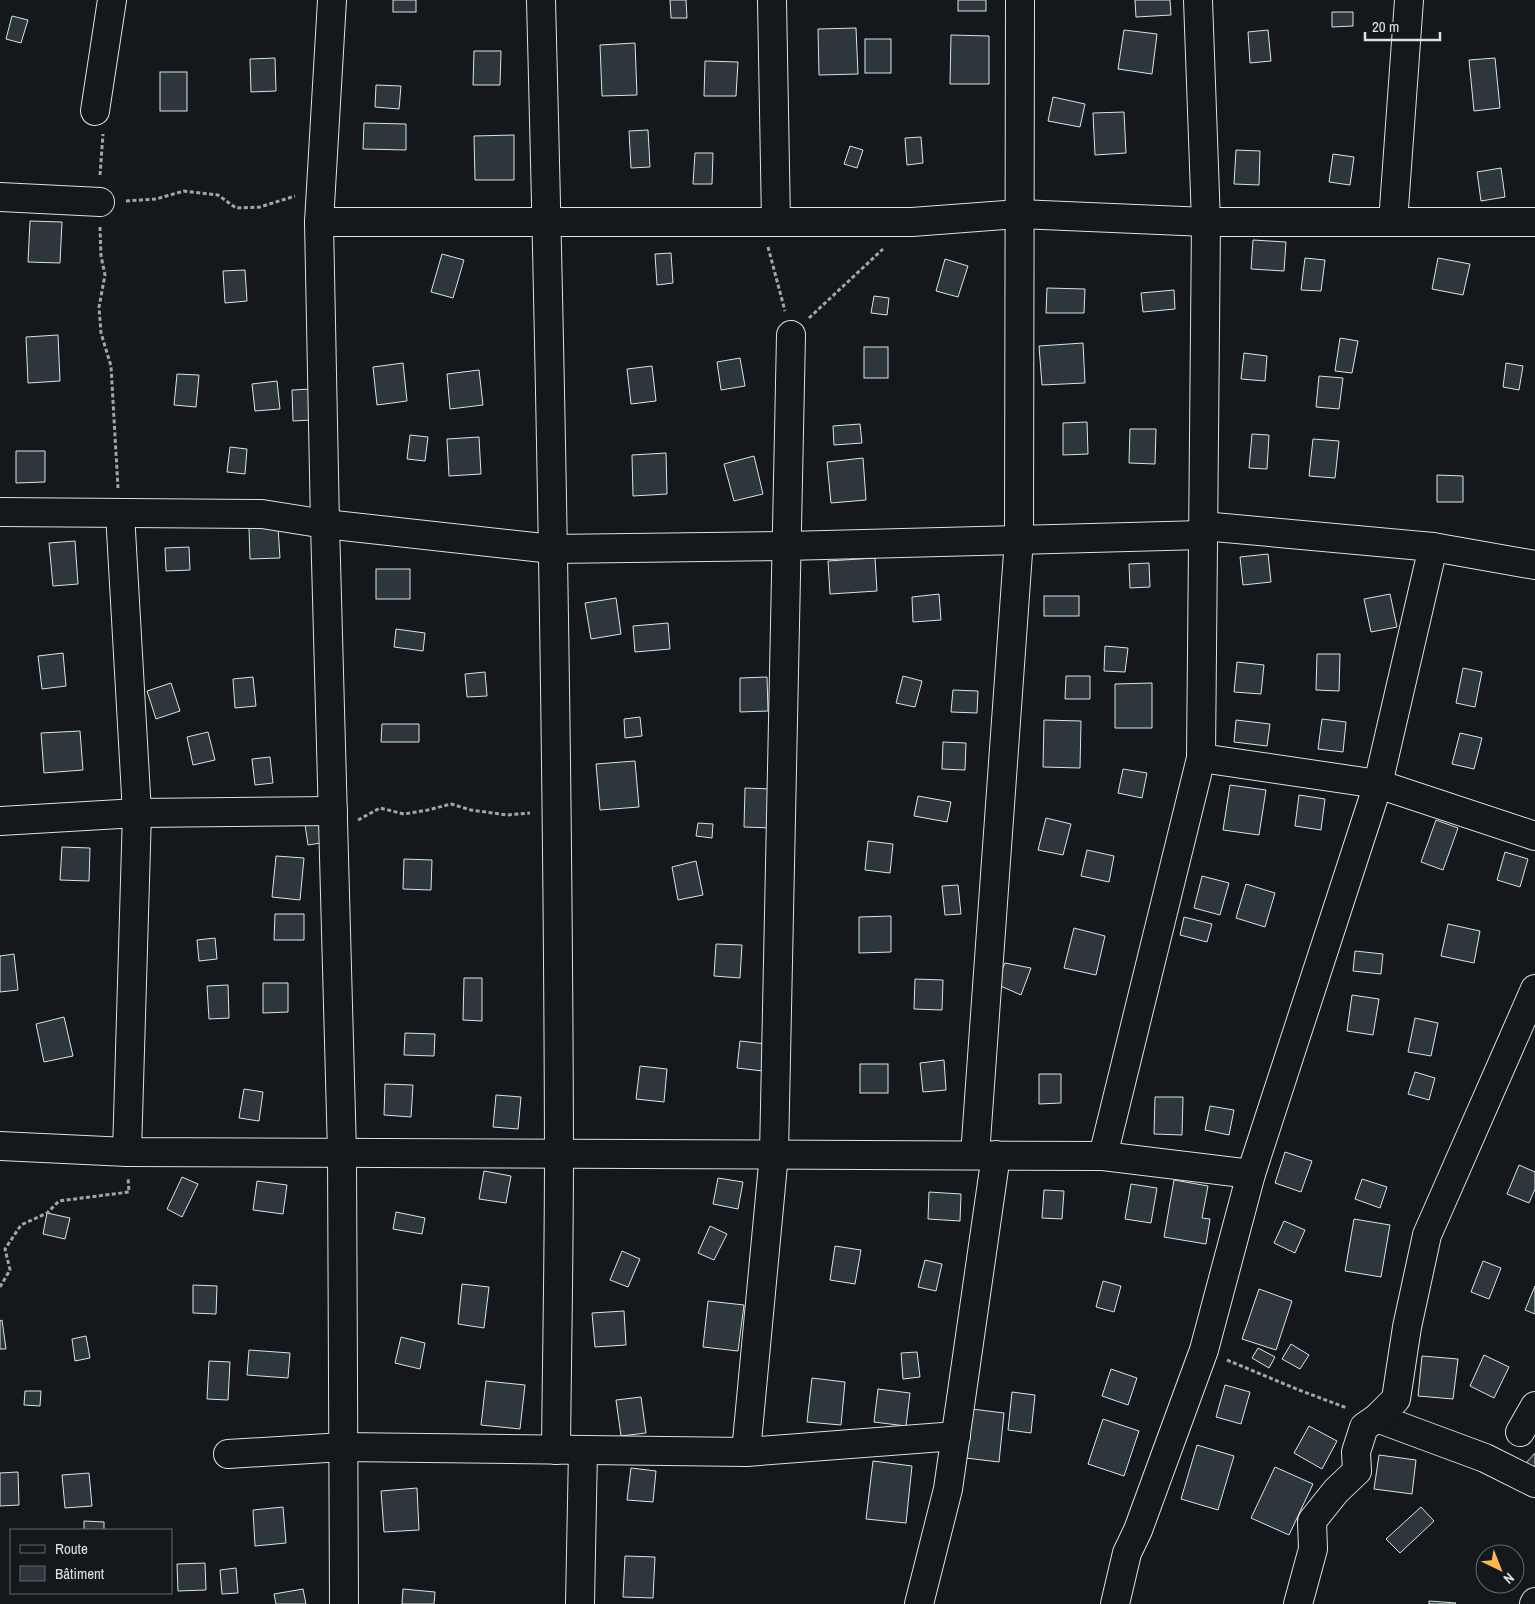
<svg xmlns="http://www.w3.org/2000/svg" width="1535" height="1604" viewBox="0 0 1535 1604" font-family="'Archivo Narrow',sans-serif">
<style>
.building{fill:#2c363c;stroke:#d8e6dc}
.lines{fill:none;stroke-linecap:round;stroke-linejoin:round}
.minor-casing{stroke:#d8e6dc;stroke-width:30}
.path{stroke:#9da8a2;stroke-width:3;stroke-dasharray:4 2.5;stroke-linecap:butt}
.minor{stroke:#14181c;stroke-width:28}
</style>
<rect width="100%" height="100%" fill="#14181c"/>
<!-- building -->
<g class="building">
<rect x="393" y="0" width="23" height="12"/>
<polygon points="670,0 686,0 687,18 671,18"/>
<rect x="958" y="0" width="28" height="11"/>
<polygon points="1135,0 1170,0 1171,15 1136,17"/>
<polygon points="1332,12 1353,12 1353,26 1332,27"/>
<polygon points="12,16 28,20 21,43 6,39"/>
<polygon points="856,28 858,74 819,75 818,29"/>
<polygon points="1124,30 1157,34 1152,74 1118,69"/>
<polygon points="1268,30 1271,61 1250,63 1248,32"/>
<polygon points="951,35 989,36 989,84 950,84"/>
<rect x="865" y="39" width="26" height="34"/>
<polygon points="635,43 637,95 602,96 600,45"/>
<polygon points="474,51 501,51 500,85 473,85"/>
<polygon points="275,58 276,91 251,92 250,59"/>
<polygon points="1495,58 1500,108 1474,111 1469,60"/>
<polygon points="705,61 738,62 736,96 704,96"/>
<rect x="160" y="72" width="27" height="39"/>
<polygon points="376,85 401,86 399,109 375,107"/>
<polygon points="1053,97 1085,104 1080,127 1048,121"/>
<polygon points="1124,112 1126,153 1095,155 1093,113"/>
<polygon points="364,123 406,124 406,150 363,149"/>
<polygon points="648,130 650,167 631,168 629,131"/>
<polygon points="514,135 514,180 475,180 474,136"/>
<polygon points="921,137 923,163 907,165 905,138"/>
<polygon points="850,146 863,150 857,168 844,164"/>
<polygon points="1236,150 1260,151 1259,185 1234,184"/>
<polygon points="695,153 713,153 712,184 693,184"/>
<polygon points="1333,154 1354,157 1350,185 1329,182"/>
<polygon points="1501,168 1505,197 1481,201 1477,172"/>
<polygon points="30,221 62,222 60,263 28,262"/>
<polygon points="1253,240 1286,242 1284,271 1251,269"/>
<polygon points="671,253 673,283 657,285 655,254"/>
<polygon points="442,254 464,260 453,298 431,292"/>
<polygon points="1305,258 1325,260 1321,291 1301,290"/>
<polygon points="1438,258 1470,264 1463,295 1432,289"/>
<polygon points="945,259 968,266 958,297 936,291"/>
<polygon points="245,270 247,301 225,303 223,271"/>
<polygon points="1047,288 1085,289 1084,313 1046,313"/>
<polygon points="1174,290 1175,309 1143,312 1141,293"/>
<polygon points="874,296 889,298 887,315 871,313"/>
<polygon points="58,335 60,381 28,383 26,337"/>
<polygon points="1340,338 1358,341 1352,373 1335,371"/>
<polygon points="1083,343 1085,383 1042,385 1039,346"/>
<rect x="864" y="347" width="24" height="31"/>
<polygon points="1244,353 1267,356 1265,381 1241,379"/>
<polygon points="740,358 745,386 721,390 717,362"/>
<polygon points="403,363 407,401 377,405 373,367"/>
<polygon points="1506,363 1523,366 1519,390 1503,387"/>
<polygon points="652,366 656,401 631,404 627,369"/>
<polygon points="479,370 483,405 450,409 447,374"/>
<polygon points="177,374 199,375 196,407 174,405"/>
<polygon points="1319,376 1343,378 1339,409 1316,407"/>
<polygon points="277,381 280,409 255,411 252,384"/>
<polygon points="311,389 311,420 293,421 292,390"/>
<polygon points="1087,422 1088,454 1063,455 1063,423"/>
<polygon points="860,424 862,443 834,445 833,426"/>
<polygon points="1130,429 1156,429 1155,464 1129,463"/>
<polygon points="1252,434 1269,435 1267,469 1249,468"/>
<polygon points="410,435 428,437 425,461 407,459"/>
<polygon points="479,437 481,474 449,476 447,439"/>
<polygon points="1313,439 1339,441 1335,478 1309,476"/>
<polygon points="230,447 247,449 245,474 227,472"/>
<polygon points="16,451 45,451 45,482 16,483"/>
<polygon points="666,453 667,494 633,496 632,455"/>
<polygon points="754,456 763,494 734,501 724,464"/>
<polygon points="863,458 866,500 831,503 827,462"/>
<polygon points="1437,475 1463,476 1463,502 1437,502"/>
<polygon points="278,527 280,558 250,559 249,528"/>
<polygon points="75,541 78,584 53,586 49,543"/>
<polygon points="189,547 190,570 166,571 165,548"/>
<polygon points="1268,554 1271,582 1243,585 1240,557"/>
<polygon points="875,558 877,591 830,594 828,561"/>
<polygon points="1149,563 1150,587 1130,588 1129,564"/>
<rect x="376" y="569" width="34" height="30"/>
<polygon points="939,594 941,620 913,622 912,597"/>
<polygon points="1390,594 1397,627 1371,632 1364,599"/>
<rect x="1044" y="596" width="35" height="20"/>
<polygon points="616,598 621,634 591,639 585,603"/>
<polygon points="668,623 670,649 635,652 633,626"/>
<polygon points="396,629 425,633 423,651 394,647"/>
<polygon points="1105,646 1128,648 1125,672 1104,671"/>
<polygon points="63,653 66,686 42,689 38,656"/>
<polygon points="1317,654 1340,654 1339,691 1316,690"/>
<polygon points="1237,662 1264,665 1261,694 1234,692"/>
<polygon points="1463,668 1482,672 1475,707 1456,703"/>
<polygon points="485,672 487,696 467,697 465,674"/>
<polygon points="903,676 922,681 915,707 896,703"/>
<polygon points="1066,676 1090,676 1090,699 1065,699"/>
<polygon points="253,677 256,706 235,708 233,679"/>
<polygon points="767,677 768,711 740,712 740,678"/>
<polygon points="171,683 180,711 156,719 147,691"/>
<polygon points="1152,683 1152,728 1115,728 1115,684"/>
<polygon points="953,690 978,691 977,713 951,712"/>
<polygon points="640,717 642,736 625,738 624,719"/>
<polygon points="1322,719 1346,722 1343,752 1318,749"/>
<polygon points="1044,720 1081,721 1080,768 1043,767"/>
<polygon points="1236,720 1270,724 1267,746 1234,742"/>
<polygon points="382,724 419,724 419,742 381,742"/>
<polygon points="80,731 83,770 44,773 41,733"/>
<polygon points="208,732 215,760 193,765 187,737"/>
<polygon points="1460,733 1482,738 1474,769 1452,764"/>
<polygon points="943,742 966,743 965,770 942,769"/>
<polygon points="270,757 273,783 255,785 252,759"/>
<polygon points="635,761 639,807 600,810 596,764"/>
<polygon points="1123,769 1147,773 1142,798 1118,793"/>
<polygon points="1230,785 1266,790 1259,835 1223,830"/>
<polygon points="745,788 774,789 773,828 744,827"/>
<polygon points="1299,795 1325,799 1321,830 1295,826"/>
<polygon points="918,796 951,802 947,822 914,816"/>
<polygon points="1046,818 1071,824 1063,855 1038,850"/>
<polygon points="1436,820 1458,828 1443,870 1421,862"/>
<polygon points="324,821 327,842 308,845 305,824"/>
<polygon points="698,823 713,824 712,838 696,836"/>
<polygon points="868,841 893,844 890,873 865,870"/>
<polygon points="62,847 90,848 89,881 60,880"/>
<polygon points="1087,850 1114,856 1109,882 1081,876"/>
<polygon points="1505,852 1528,859 1520,887 1497,880"/>
<polygon points="276,856 304,858 300,900 272,897"/>
<polygon points="404,859 432,860 431,890 403,889"/>
<polygon points="696,861 703,895 678,900 672,867"/>
<polygon points="1202,876 1229,883 1220,915 1194,908"/>
<polygon points="1246,884 1275,893 1265,927 1236,918"/>
<polygon points="958,885 961,914 945,915 942,886"/>
<polygon points="275,914 304,914 304,940 274,940"/>
<polygon points="891,916 891,952 859,953 859,917"/>
<polygon points="1184,917 1212,924 1207,942 1180,935"/>
<polygon points="1448,924 1480,931 1474,963 1441,956"/>
<polygon points="1074,928 1105,936 1096,975 1064,968"/>
<polygon points="215,938 217,959 199,961 197,940"/>
<polygon points="716,944 742,945 740,978 714,976"/>
<polygon points="1355,951 1383,954 1381,974 1353,971"/>
<polygon points="14,954 18,990 0,992 0,956"/>
<polygon points="1005,963 1031,968 1021,995 996,984"/>
<polygon points="464,978 482,978 482,1021 463,1020"/>
<polygon points="915,979 943,980 942,1010 914,1009"/>
<polygon points="263,983 288,983 288,1012 263,1013"/>
<polygon points="228,985 229,1018 209,1019 207,986"/>
<polygon points="1352,995 1379,999 1373,1035 1347,1031"/>
<polygon points="64,1017 73,1056 44,1062 36,1024"/>
<polygon points="1415,1018 1438,1023 1431,1056 1408,1052"/>
<polygon points="405,1033 435,1034 434,1056 404,1055"/>
<polygon points="740,1041 766,1044 763,1071 737,1068"/>
<polygon points="944,1060 946,1090 923,1092 920,1063"/>
<rect x="860" y="1064" width="28" height="29"/>
<polygon points="640,1066 667,1069 664,1102 636,1099"/>
<polygon points="1415,1072 1435,1078 1429,1100 1408,1094"/>
<polygon points="1039,1074 1061,1074 1061,1103 1039,1104"/>
<polygon points="385,1084 413,1085 411,1117 384,1115"/>
<polygon points="244,1089 263,1092 259,1121 239,1118"/>
<polygon points="496,1095 521,1097 518,1129 493,1127"/>
<polygon points="1155,1097 1183,1097 1182,1135 1154,1134"/>
<polygon points="1210,1106 1234,1110 1229,1135 1205,1130"/>
<polygon points="1285,1152 1312,1161 1301,1192 1275,1183"/>
<polygon points="1519,1165 1535,1172 1535,1189 1529,1203 1507,1194"/>
<polygon points="484,1171 511,1176 506,1203 479,1199"/>
<polygon points="182,1177 198,1184 182,1217 167,1209"/>
<polygon points="718,1178 743,1182 738,1209 713,1204"/>
<polygon points="1362,1179 1387,1187 1380,1208 1355,1199"/>
<polygon points="1174,1180 1208,1186 1202,1218 1210,1219 1206,1244 1164,1237"/>
<polygon points="257,1181 287,1185 283,1214 253,1210"/>
<polygon points="1131,1184 1157,1188 1151,1223 1125,1219"/>
<polygon points="1044,1190 1064,1191 1062,1219 1042,1218"/>
<polygon points="929,1192 961,1194 960,1221 928,1219"/>
<polygon points="396,1212 425,1218 422,1234 393,1229"/>
<polygon points="47,1213 70,1218 65,1239 43,1234"/>
<polygon points="1354,1219 1390,1225 1381,1277 1345,1271"/>
<polygon points="1284,1221 1305,1230 1295,1253 1274,1243"/>
<polygon points="710,1226 727,1234 714,1260 698,1253"/>
<polygon points="835,1246 861,1250 855,1284 830,1280"/>
<polygon points="622,1251 640,1259 628,1287 610,1280"/>
<polygon points="925,1260 942,1264 936,1291 918,1287"/>
<polygon points="1483,1261 1501,1268 1489,1299 1471,1292"/>
<polygon points="1103,1281 1121,1286 1114,1312 1096,1307"/>
<polygon points="462,1284 489,1287 484,1328 458,1324"/>
<polygon points="193,1285 217,1286 216,1314 193,1313"/>
<polygon points="1535,1286 1535,1314 1525,1310"/>
<polygon points="1259,1289 1292,1301 1276,1350 1242,1339"/>
<polygon points="708,1301 744,1305 738,1351 703,1347"/>
<polygon points="624,1311 626,1345 595,1347 592,1313"/>
<polygon points="2,1320 6,1349 0,1349 0,1321"/>
<polygon points="86,1336 90,1358 75,1361 72,1339"/>
<polygon points="401,1337 425,1343 420,1369 395,1363"/>
<polygon points="1291,1344 1309,1355 1300,1369 1282,1359"/>
<polygon points="1258,1348 1275,1357 1269,1368 1252,1358"/>
<polygon points="249,1350 290,1353 288,1378 247,1375"/>
<polygon points="917,1352 920,1377 903,1379 901,1353"/>
<polygon points="1484,1355 1509,1367 1494,1398 1470,1386"/>
<polygon points="1422,1356 1458,1359 1453,1399 1418,1396"/>
<polygon points="209,1361 230,1362 228,1400 207,1399"/>
<polygon points="1111,1369 1137,1378 1128,1405 1102,1396"/>
<polygon points="812,1378 845,1382 841,1425 807,1422"/>
<polygon points="486,1381 525,1385 520,1429 481,1425"/>
<polygon points="1225,1385 1250,1392 1241,1424 1216,1417"/>
<polygon points="878,1389 910,1393 906,1426 874,1422"/>
<polygon points="25,1391 41,1391 40,1406 24,1405"/>
<polygon points="1012,1392 1035,1395 1031,1433 1008,1430"/>
<polygon points="641,1397 646,1433 621,1436 616,1400"/>
<polygon points="972,1409 1004,1413 999,1462 966,1458"/>
<polygon points="1103,1419 1139,1431 1124,1476 1088,1464"/>
<polygon points="1309,1426 1337,1441 1322,1469 1294,1453"/>
<polygon points="1197,1445 1234,1456 1218,1510 1181,1499"/>
<polygon points="1535,1453 1535,1470 1526,1463"/>
<polygon points="1379,1455 1416,1460 1412,1494 1374,1489"/>
<polygon points="873,1461 912,1466 906,1523 866,1519"/>
<polygon points="1275,1467 1313,1484 1289,1535 1251,1518"/>
<polygon points="631,1468 656,1471 653,1502 627,1500"/>
<polygon points="18,1472 19,1505 0,1506 0,1473"/>
<polygon points="89,1473 92,1506 65,1508 62,1475"/>
<polygon points="417,1488 419,1530 384,1532 381,1491"/>
<polygon points="283,1507 286,1543 255,1546 253,1510"/>
<polygon points="1421,1507 1434,1521 1400,1553 1386,1539"/>
<polygon points="84,1521 104,1522 104,1530 84,1530"/>
<polygon points="625,1556 655,1557 653,1598 623,1597"/>
<polygon points="205,1563 206,1590 178,1591 177,1564"/>
<polygon points="236,1568 238,1593 222,1594 220,1570"/>
<polygon points="303,1589 306,1604 276,1604 274,1594"/>
<polygon points="403,1589 435,1592 434,1604 402,1604"/>
<polygon points="1429,1601 1456,1603 1455,1604 1429,1604"/>
</g>
<g class="lines">
<defs>
<g id="minor">
<polyline points="332,0 319,222 325,524 342,1153 344,1604"/>
<path d="M541 0C551 384 558 767 559 1151 559 1251 557 1350 556 1450"/>
<polyline points="772,0 776,222"/>
<polyline points="95,111 112,0"/>
<polyline points="0,197 100,202"/>
<polyline points="319,222 912,222 1019,214 1206,222 1535,222"/>
<polyline points="1393,222 1409,0"/>
<polyline points="0,512 262,514 325,524 552,549 786,546 1203,535"/>
<polyline points="120,513 137,813 127,1152"/>
<polyline points="1203,526 1433,547 1535,565"/>
<polyline points="1201,758 1378,784 1535,836"/>
<polyline points="0,821 137,813 333,811"/>
<polyline points="0,1146 127,1152 1103,1156 1201,758 1206,222 1198,0"/>
<polyline points="975,1155 1019,539 1020,0"/>
<polyline points="1103,1156 1251,1174"/>
<polyline points="1377,1418 1485,1458 1535,1483"/>
<polyline points="1520,1432 1535,1406"/>
<polyline points="746,1452 956,1436"/>
<polyline points="228,1454 343,1447 746,1452 774,1154 791,335"/>
<polyline points="580,1604 583,1450"/>
<polyline points="919,1604 948,1489 996,1155"/>
<polyline points="1115,1604 1127,1553 1138,1530 1204,1350 1251,1174 1378,784 1433,547"/>
<polyline points="1298,1604 1313,1549 1312,1521 1336,1491 1357,1471 1356,1452 1364,1427 1377,1418 1396,1399 1407,1327 1427,1235 1535,989"/>
<polyline points="1534,1604 1535,1602"/>
</g>
</defs>
<!-- minor casing -->
<use href="#minor" class="minor-casing"/>
<!-- path -->
<g class="path">
<polyline points="100,175 103,134"/>
<polyline points="126,201 156,199 184,191 218,195 236,208 260,207 295,196"/>
<polyline points="100,227 101,256 105,275 99,307 101,333 111,366 118,488"/>
<polyline points="768,247 785,311"/>
<polyline points="809,318 883,249"/>
<polyline points="358,820 380,808 404,814 428,810 451,804 471,810 507,815 530,813"/>
<polyline points="0,1287 10,1270 5,1249 21,1225 47,1213 59,1201 129,1192 128,1177"/>
<polyline points="1227,1360 1299,1390 1347,1408"/>
</g>
<!-- minor -->
<use href="#minor" class="minor"/>
</g>
<!-- legend -->
<rect x="10" y="1529" width="162" height="65" fill="#14181c" stroke="#626a69"/>
<rect x="20" y="1545" width="25" height="8" fill="#14181c" stroke="#626a69"/>
<text x="55" y="1554" font-size="15" fill="#d8e6dc">Route</text>
<rect x="20" y="1566" width="25" height="15" fill="#2c363c" stroke="#626a69"/>
<text x="55" y="1579" font-size="15" fill="#d8e6dc">Bâtiment</text>
<!-- north arrow -->
<g transform="translate(1500 1569) rotate(137)"><circle r="24" fill="#14181c" stroke="#626a69"/>
<path d="M0-4L9 19L0 12L-9 19Z" fill="#ffb74d"/>
<text y="-8" font-size="14" font-weight="bold" text-anchor="middle" fill="#d8e6dc">N</text>
</g>
<!-- scale -->
<path d="M1365 32v8h75v-8" fill="none" stroke="#d8e6dc" stroke-width="2.5"/>
<text x="1372" y="32" font-size="15" fill="#d8e6dc" stroke="#14181c" stroke-width="4" paint-order="stroke">20 m</text>
</svg>
